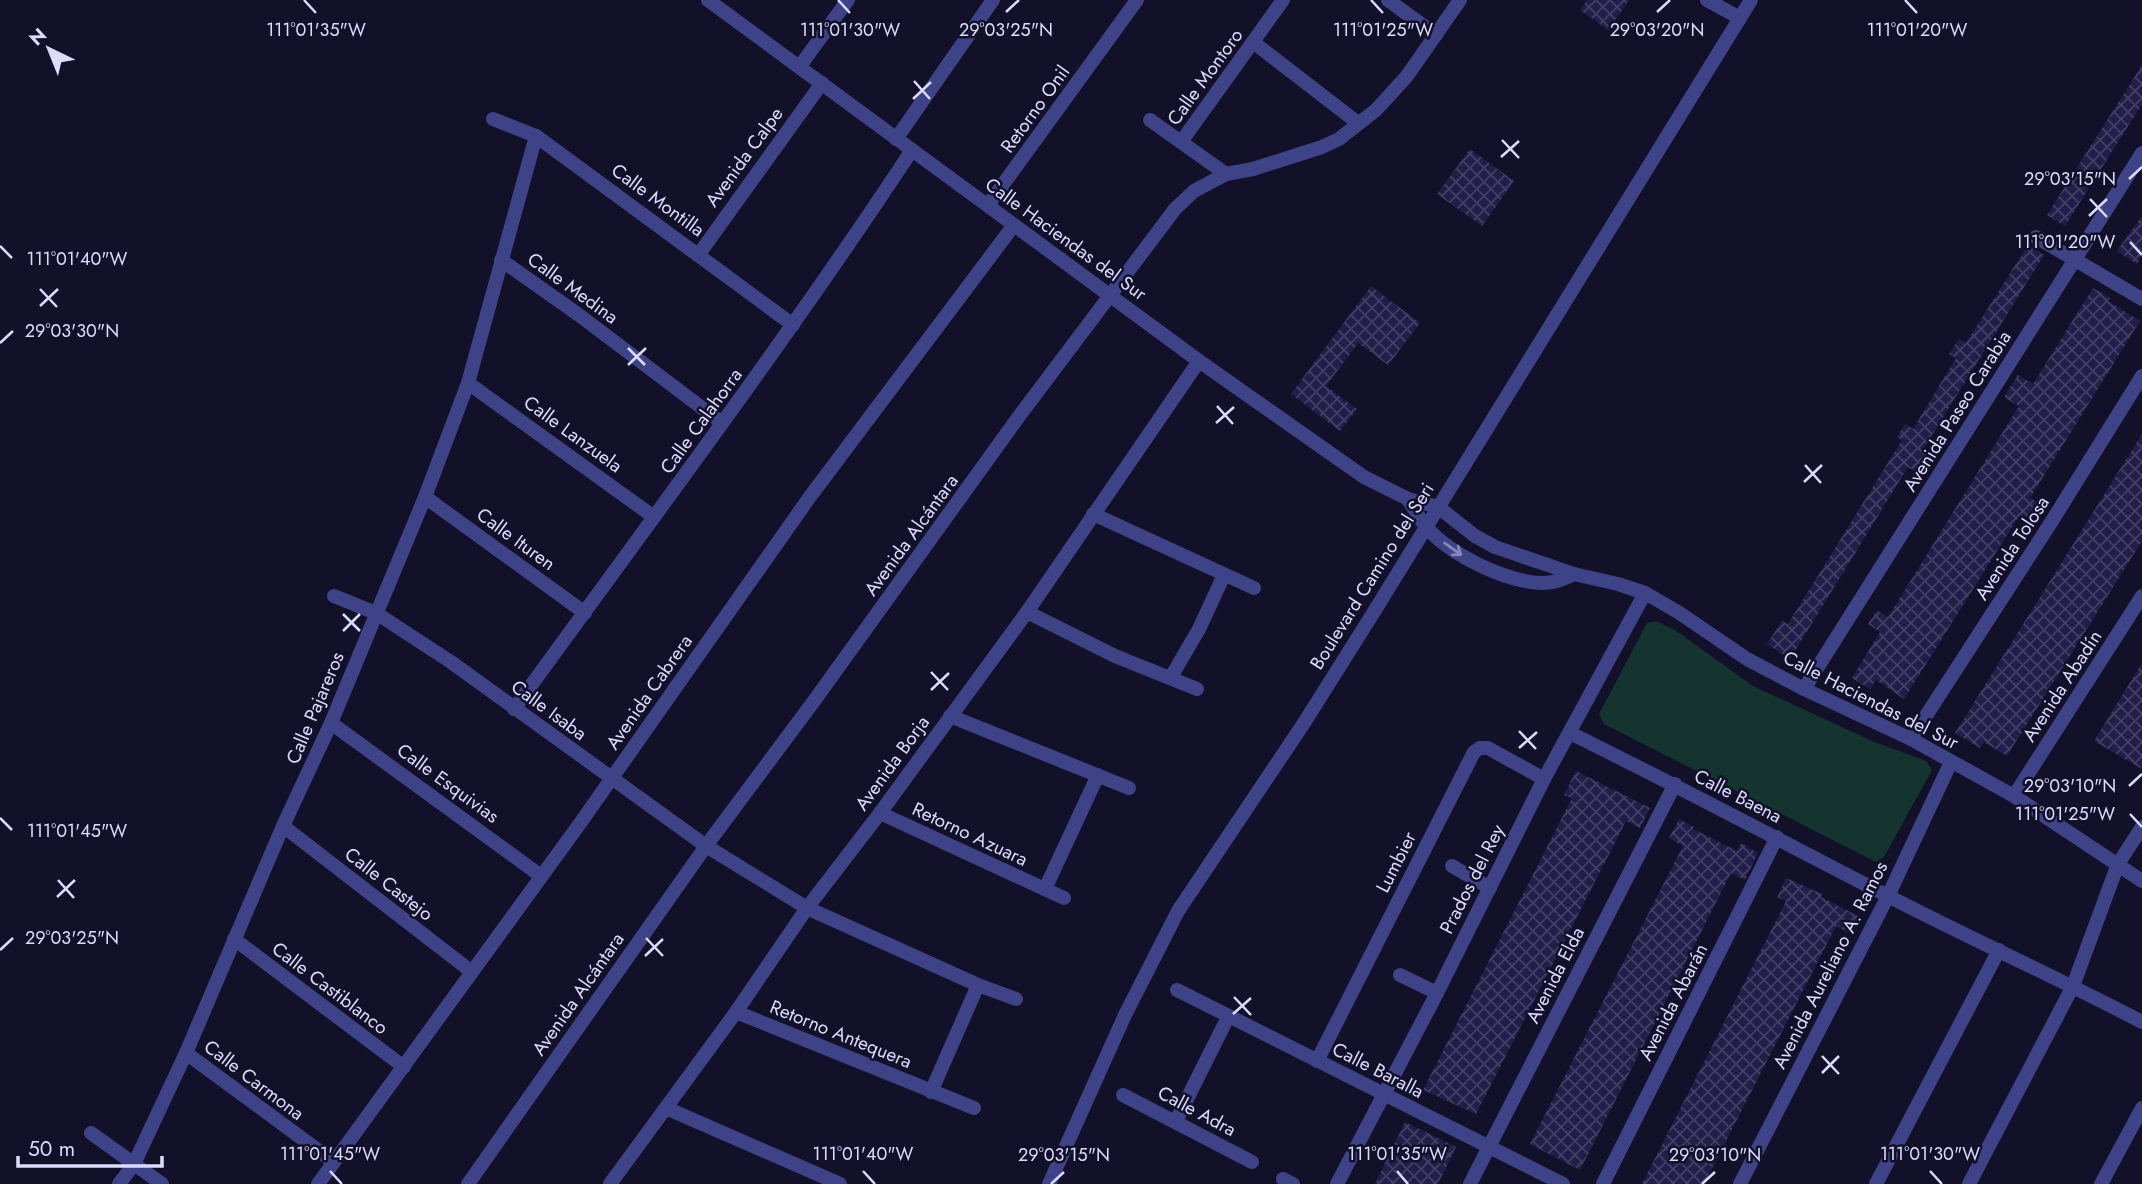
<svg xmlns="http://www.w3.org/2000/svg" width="2142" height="1184" viewBox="0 0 2142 1184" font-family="Jost,sans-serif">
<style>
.green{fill:#15332f}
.building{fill:url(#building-cross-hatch)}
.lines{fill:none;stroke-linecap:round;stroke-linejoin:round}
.street{stroke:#3e4387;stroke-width:14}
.oneway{stroke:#8587bd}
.ticks{fill:none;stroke:#dbdbfe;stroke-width:2.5}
.labels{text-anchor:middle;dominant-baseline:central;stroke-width:5;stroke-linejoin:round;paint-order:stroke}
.street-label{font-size:19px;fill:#dbdbfe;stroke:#13112a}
.ticks-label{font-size:18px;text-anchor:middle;fill:#dbdbfe;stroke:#13112a;stroke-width:5;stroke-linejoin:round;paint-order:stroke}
</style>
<defs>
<pattern id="building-cross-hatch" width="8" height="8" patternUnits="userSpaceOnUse" patternTransform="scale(1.75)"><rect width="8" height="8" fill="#221e4a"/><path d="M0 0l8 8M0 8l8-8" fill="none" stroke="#423e65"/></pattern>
</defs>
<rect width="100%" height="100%" fill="#13112a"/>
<!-- green -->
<polygon class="green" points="1656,621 1675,630 1753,686 1872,741 1926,761 1932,770 1884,857 1876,862 1604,724 1599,714 1647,623"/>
<!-- building -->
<g class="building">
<polygon points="1587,0 1629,0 1608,30 1580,10"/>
<polygon points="2142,65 2142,104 2065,226 2047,215"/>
<polygon points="1470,149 1514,181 1482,226 1437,194"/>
<polygon points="2142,216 2142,255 2137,264 2117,251"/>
<polygon points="2028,245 2044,255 1922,451 1934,459 1923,476 1908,467 1790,659 1767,644 1782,621 1788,624 1902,440 1897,437 1905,424 1913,429 1956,358 1949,354 1959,339 1966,343"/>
<polygon points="1371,286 1420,323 1388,365 1358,343 1326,386 1357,409 1340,431 1291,394"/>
<polygon points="2093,288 2110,298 2108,301 2140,321 2030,498 2039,503 2028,521 2019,516 1904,699 1876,680 1870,689 1852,678 1880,632 1868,624 1877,610 1888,617 2019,406 2004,397 2018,375 2033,384"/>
<polygon points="2142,434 2142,541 2007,756 1984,742 1980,748 1955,733"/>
<polygon points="2142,663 2142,769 2094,741"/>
<polygon points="1576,771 1650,808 1640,828 1626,821 1476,1114 1423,1090 1572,798 1564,795"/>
<polygon points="1679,819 1694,827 1693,829 1737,851 1741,843 1758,853 1745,880 1731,873 1580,1170 1530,1144 1683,846 1669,838"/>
<polygon points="1786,878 1822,894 1821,897 1858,916 1849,933 1836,926 1704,1184 1642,1184 1786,901 1777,897"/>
<polygon points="1405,1122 1456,1147 1438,1184 1375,1184"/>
</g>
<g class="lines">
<!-- street -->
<g class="street">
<polyline points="708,0 1199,361 1364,477 1408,499 1438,507 1475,536 1495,547 1574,574 1618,584 1645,593 1678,612 1747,659 1804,689 1911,739 2014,796 2142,881"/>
<polyline points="1388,0 1436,35"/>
<polyline points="1707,0 1740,18"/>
<polyline points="1253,42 1358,123"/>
<polyline points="800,66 848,0"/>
<polyline points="493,119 536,136 793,325"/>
<polyline points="1150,120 1226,174"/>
<polyline points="896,139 993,0"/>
<polyline points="1181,142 1283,0"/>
<polyline points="988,205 1137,0"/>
<polyline points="2036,237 2142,299"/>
<polyline points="699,254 822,83"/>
<polyline points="501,260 579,315 722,423"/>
<polyline points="468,383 654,517"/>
<polyline points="425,497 585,613"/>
<path d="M1408 499C1414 508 1419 518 1426 527 1451 555 1505 582 1543 583 1555 583 1564 579 1574 574"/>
<polyline points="1093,514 1254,588"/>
<polyline points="334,596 376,613 451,662 706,846 807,908 978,985 1016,999"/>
<polyline points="1027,612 1115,656 1197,689"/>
<polyline points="1171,677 1199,629 1224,575"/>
<polyline points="1804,689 2142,153"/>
<path d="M514 709C648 524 786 341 912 150"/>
<polyline points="950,716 1129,788"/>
<polyline points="331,723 541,876"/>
<path d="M1570 733C1676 785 1781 841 1886 895 1971 939 2058 978 2142 1022"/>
<polyline points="1911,739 2052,521 2142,376"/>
<polyline points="2014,796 2142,596"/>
<polyline points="880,813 1064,898"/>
<polyline points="283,826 472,972"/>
<polyline points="1452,866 1490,888"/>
<polyline points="1045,889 1098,775"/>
<polyline points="234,939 404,1067"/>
<polyline points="1400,975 1437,993"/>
<polyline points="1177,990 1563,1184"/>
<polyline points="736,1012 974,1108"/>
<polyline points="186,1053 334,1162"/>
<polyline points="1317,1061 1474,752 1480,748 1488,748 1544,779"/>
<polyline points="931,1092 978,985"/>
<polyline points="1123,1095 1252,1162"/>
<polyline points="666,1108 840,1184"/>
<polyline points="1176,1121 1228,1017"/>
<polyline points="91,1133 162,1184"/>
<polyline points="1283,1179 1293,1184"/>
<polyline points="119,1184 134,1164 186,1053 283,826 331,723 425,497 468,383 536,136"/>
<polyline points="318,1184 581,822 809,498 1014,225"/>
<polyline points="468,1184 706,846 814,701 1017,419 1175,209 1194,191 1226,174 1253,169 1322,147 1339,139 1376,110 1407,76 1460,0"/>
<polyline points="610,1184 736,1012 807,908 880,813 1027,612 1199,361"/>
<polyline points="1049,1184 1125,1015 1178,911 1304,723 1372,615 1751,0"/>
<polyline points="1337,1184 1437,993 1544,779 1645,593"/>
<polyline points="1470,1184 1675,784"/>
<polyline points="1603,1184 1777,837"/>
<polyline points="1740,1184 1888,896 1951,762"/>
<polyline points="1876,1184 1999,950"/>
<polyline points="1969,1184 2073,986 2118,864 2142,827"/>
<polyline points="2101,1184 2142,1108"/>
</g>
</g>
<!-- one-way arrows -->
<defs><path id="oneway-shaft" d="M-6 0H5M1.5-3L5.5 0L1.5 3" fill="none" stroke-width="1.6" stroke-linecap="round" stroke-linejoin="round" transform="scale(1.75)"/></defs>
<use class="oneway" href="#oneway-shaft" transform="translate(1453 549) rotate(35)"/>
<!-- ticks -->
<path class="ticks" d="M304 0 316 13M838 0 850 13M1371 0 1383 13M1905 0 1917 13M1006 12 1019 0M1657 12 1670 0M914 81 930 99M913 99 931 82M1502 140 1519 158M1501 157 1519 141M2129 179 2142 167M2090 199 2107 217M2089 216 2107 199M2130 242 2142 255M0 246 12 258M40 289 57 307M40 306 58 289M0 343 13 331M628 348 645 365M628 365 646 348M1217 406 1233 424M1216 423 1234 407M1805 465 1821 483M1804 482 1822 465M343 614 360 631M343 631 360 614M931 672 948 690M931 690 949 673M1519 731 1536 749M1519 748 1537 732M2129 786 2142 774M2130 814 2142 827M0 818 12 830M58 880 74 898M57 897 75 880M646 938 663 956M0 950 13 938M645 956 663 939M1234 997 1251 1015M1233 1014 1251 998M1822 1056 1839 1074M1822 1073 1839 1056M330 1171 342 1184M863 1171 875 1184M1397 1171 1408 1184M1930 1171 1942 1184M1051 1184 1064 1172M1702 1184 1715 1172"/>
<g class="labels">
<!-- street labels -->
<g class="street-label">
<text transform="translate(1205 77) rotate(-54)">Calle Montoro</text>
<text transform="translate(1035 109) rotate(-54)">Retorno Onil</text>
<text transform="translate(744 157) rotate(-54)">Avenida Calpe</text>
<text transform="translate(658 200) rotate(36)">Calle Montilla</text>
<text transform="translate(1066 239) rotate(36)">Calle Haciendas del Sur</text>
<text transform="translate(573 288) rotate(36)">Calle Medina</text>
<text transform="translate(1957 411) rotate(-58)">Avenida Paseo Carabia</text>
<text transform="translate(701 421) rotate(-54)">Calle Calahorra</text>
<text transform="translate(573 434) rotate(36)">Calle Lanzuela</text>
<text transform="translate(911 535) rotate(-54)">Avenida Alcántara</text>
<text transform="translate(516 539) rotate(36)">Calle Ituren</text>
<text transform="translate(2012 548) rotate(-57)">Avenida Tolosa</text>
<text transform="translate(1372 576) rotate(-58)">Boulevard Camino del Seri</text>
<text transform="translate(2062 686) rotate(-57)">Avenida Abadín</text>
<text transform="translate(649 692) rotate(-55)">Avenida Cabrera</text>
<text transform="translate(1871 700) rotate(27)">Calle Haciendas del Sur</text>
<text transform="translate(315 708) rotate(-67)">Calle Pajareros</text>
<text transform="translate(549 710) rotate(36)">Calle Isaba</text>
<text transform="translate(892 763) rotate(-54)">Avenida Borja</text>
<text transform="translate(448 783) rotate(36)">Calle Esquivias</text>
<text transform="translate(1738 796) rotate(27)">Calle Baena</text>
<text transform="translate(970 834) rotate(25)">Retorno Azuara</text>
<text transform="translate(1396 862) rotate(-63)">Lumbier</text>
<text transform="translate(1472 879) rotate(-63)">Prados del Rey</text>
<text transform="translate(389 884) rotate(38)">Calle Castejo</text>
<text transform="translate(1830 965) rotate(-63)">Avenida Aureliano A. Ramos</text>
<text transform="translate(1555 975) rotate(-63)">Avenida Elda</text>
<text transform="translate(330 988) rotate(37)">Calle Castiblanco</text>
<text transform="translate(578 994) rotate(-55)">Avenida Alcántara</text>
<text transform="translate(1673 1002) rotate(-63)">Avenida Abarán</text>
<text transform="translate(841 1034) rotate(22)">Retorno Antequera</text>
<text transform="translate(1378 1070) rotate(27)">Calle Baralla</text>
<text transform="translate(254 1080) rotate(37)">Calle Carmona</text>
<text transform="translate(1197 1111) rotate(28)">Calle Adra</text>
</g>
</g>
<g class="ticks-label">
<text x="1006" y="36">29°03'25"N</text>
<text x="1657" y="36">29°03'20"N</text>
<text x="316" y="36">111°01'35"W</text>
<text x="1383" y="36">111°01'25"W</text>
<text x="1917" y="36">111°01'20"W</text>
<text x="850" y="36">111°01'30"W</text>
<text x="2070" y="185">29°03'15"N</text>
<text x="2065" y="248">111°01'20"W</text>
<text x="77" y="265">111°01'40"W</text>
<text x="72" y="337">29°03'30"N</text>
<text x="2070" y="792">29°03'10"N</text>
<text x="2065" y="820">111°01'25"W</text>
<text x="77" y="837">111°01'45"W</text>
<text x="72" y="944">29°03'25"N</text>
<text x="330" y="1160">111°01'45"W</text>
<text x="863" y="1160">111°01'40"W</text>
<text x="1397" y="1160">111°01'35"W</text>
<text x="1930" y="1160">111°01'30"W</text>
<text x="1064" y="1161">29°03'15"N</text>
<text x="1715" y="1161">29°03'10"N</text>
</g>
<!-- north arrow -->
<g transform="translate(49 49) rotate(317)" stroke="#13112a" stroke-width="5" paint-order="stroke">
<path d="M0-5L12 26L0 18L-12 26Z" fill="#dbdbfe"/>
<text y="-10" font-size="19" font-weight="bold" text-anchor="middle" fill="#dbdbfe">N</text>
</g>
<!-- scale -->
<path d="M18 1156v10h144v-10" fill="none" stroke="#dbdbfe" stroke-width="3.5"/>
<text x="28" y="1156" font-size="21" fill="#dbdbfe" stroke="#13112a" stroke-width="5" paint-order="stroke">50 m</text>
</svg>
